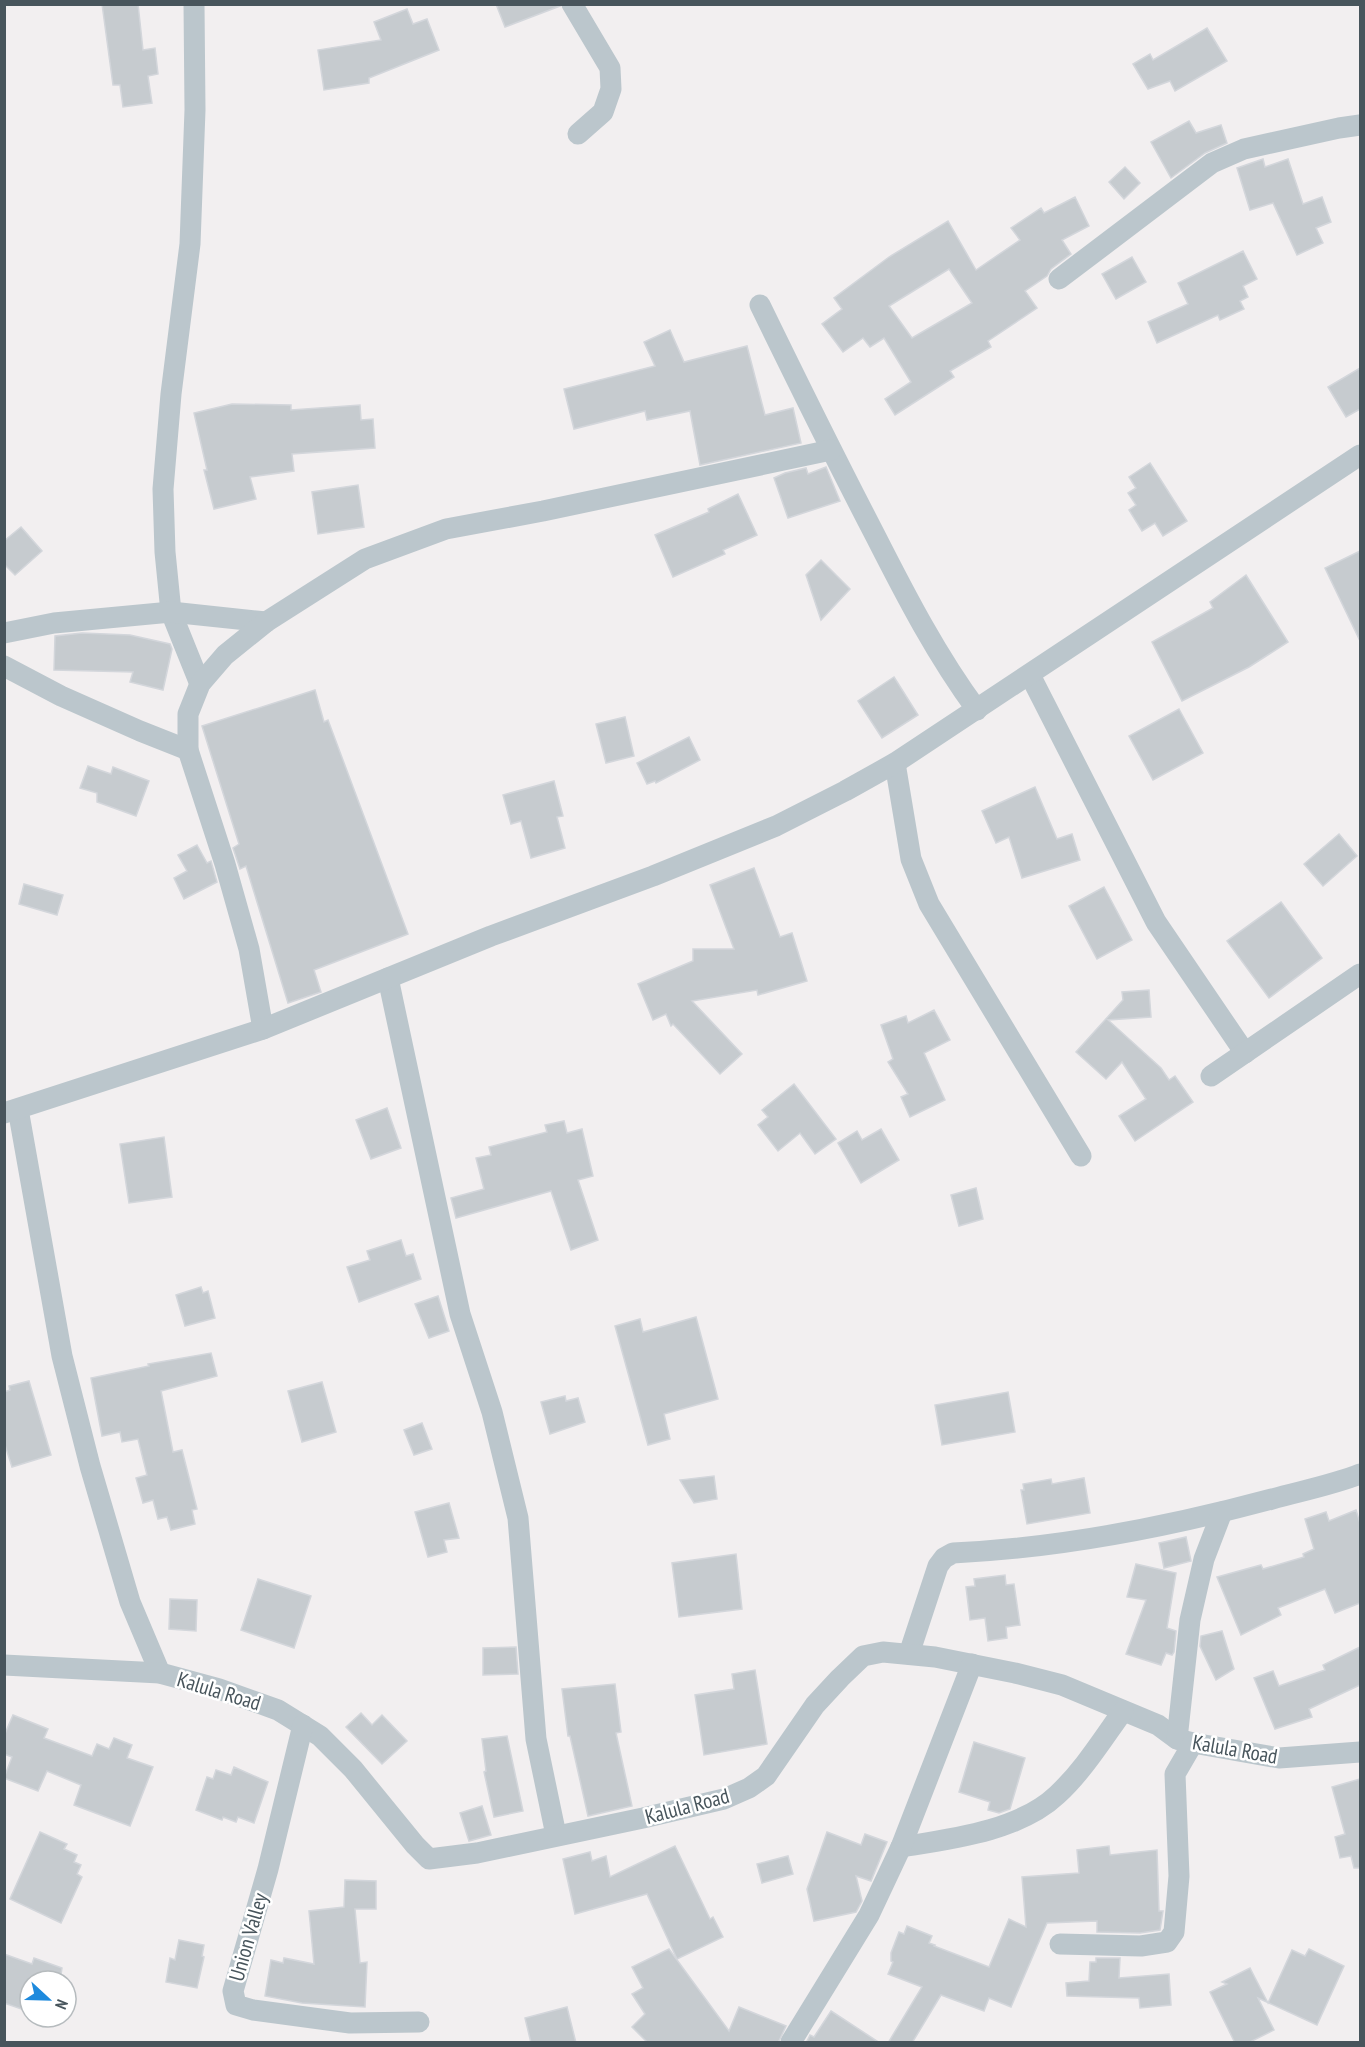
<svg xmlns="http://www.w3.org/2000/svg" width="1365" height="2047" viewBox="0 0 1365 2047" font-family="'PT Sans Narrow',sans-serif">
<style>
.building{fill:#c6cbcf;stroke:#d3d6db;stroke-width:1.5;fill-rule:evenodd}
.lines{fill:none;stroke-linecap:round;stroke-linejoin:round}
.street{stroke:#bbc6cc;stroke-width:21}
.labels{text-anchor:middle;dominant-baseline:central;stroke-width:5;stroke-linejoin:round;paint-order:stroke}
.street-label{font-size:21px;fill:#48555c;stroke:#fff}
</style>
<rect width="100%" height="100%" fill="#f2eff0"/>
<!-- building -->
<g class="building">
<polygon points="102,4 138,4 143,50 155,48 158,74 148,76 152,103 123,107 120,85 113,85"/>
<polygon points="496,4 559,4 560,6 505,27"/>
<polygon points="407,9 413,24 427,19 439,50 369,78 369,83 324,90 318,50 381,40 374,22"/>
<polygon points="1207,28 1227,61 1175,91 1170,81 1148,89 1133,64 1150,54 1153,60"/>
<polygon points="1189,121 1196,133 1221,125 1227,143 1205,153 1171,178 1151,142"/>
<polygon points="1263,159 1265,167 1288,159 1303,204 1322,197 1331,222 1316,228 1323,243 1297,255 1273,203 1250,210 1237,168"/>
<polygon points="1125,167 1140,183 1124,199 1109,182"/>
<path d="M1075 197 1089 226 1062 240 1071 254 1051 269 1047 276 1025 291 1037 308 988 341 991 347 950 371 954 377 895 415 885 399 911 382 884 338 870 347 863 338 843 352 822 324 842 309 834 298 889 257 948 221 976 270 1020 240 1011 228 1041 208 1044 213ZM949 269 972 303 912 338 889 306Z"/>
<polygon points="1243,251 1257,279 1243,286 1248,297 1240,301 1244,309 1220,320 1218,315 1157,343 1148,322 1188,304 1178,283"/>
<polygon points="1132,257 1146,282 1116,299 1102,274"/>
<polygon points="670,330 684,362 747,346 765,415 793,408 801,443 700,465 690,411 647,420 645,411 574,429 564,389 655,366 644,342"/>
<polygon points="1360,368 1360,409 1346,417 1328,387"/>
<polygon points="232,404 291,405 291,410 360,405 361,420 373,419 375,448 292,454 294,471 250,477 256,499 214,509 204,470 207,470 194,413"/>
<polygon points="1150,463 1187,521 1163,536 1155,523 1142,531 1129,510 1136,505 1128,493 1136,488 1129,477"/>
<polygon points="826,467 840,501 788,518 774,478 785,473 806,468 808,474"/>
<polygon points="358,485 364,527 318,534 312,492"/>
<polygon points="738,494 757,535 723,550 725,554 673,577 655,535 709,512 708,509"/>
<polygon points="21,527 42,551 15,575 4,564 4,541"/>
<polygon points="1360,551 1360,641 1325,568"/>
<polygon points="821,560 850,589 821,620 806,575"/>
<polygon points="1246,575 1288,642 1249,667 1182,701 1152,642 1213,608 1210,602"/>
<polygon points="82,633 130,635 170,644 172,649 163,690 130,682 133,672 54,670 55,636"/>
<polygon points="894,677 918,715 882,738 858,701"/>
<polygon points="315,690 324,722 328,720 408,934 314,970 321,992 288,1003 246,866 240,869 233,848 239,844 202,726"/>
<polygon points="1179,709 1203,753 1153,780 1129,736"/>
<polygon points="625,717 634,756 606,763 596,724"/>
<polygon points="689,737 700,760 656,783 655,781 647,784 637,763"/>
<polygon points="88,766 111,774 113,767 149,781 136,816 97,802 97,793 80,788"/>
<polygon points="554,781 563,816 557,817 565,848 531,858 521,821 511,824 503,795"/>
<polygon points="1035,787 1057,839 1072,834 1080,860 1022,878 1009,837 996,843 982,811"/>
<polygon points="1339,834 1357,856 1323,886 1304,864"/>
<polygon points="197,845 207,863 211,861 217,882 184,899 174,878 187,871 178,855"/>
<polygon points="754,868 780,937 792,933 807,981 758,995 757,990 692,1001 742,1054 720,1074 673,1024 671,1026 666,1014 653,1020 638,984 693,961 693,949 734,949 710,885"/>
<polygon points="24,884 63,895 57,915 19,904"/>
<polygon points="1104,887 1132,940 1097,959 1069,906"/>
<polygon points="1281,902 1322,958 1269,998 1227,941"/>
<polygon points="1149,990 1151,1017 1108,1020 1161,1068 1169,1080 1175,1076 1193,1102 1135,1141 1119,1116 1146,1099 1122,1062 1106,1079 1076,1052 1123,1000 1122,992"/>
<polygon points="934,1010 950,1040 924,1053 945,1100 910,1117 901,1097 908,1094 888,1062 893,1059 881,1025 906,1016 908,1023"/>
<polygon points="794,1084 836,1139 815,1154 800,1133 778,1151 758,1125 768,1117 762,1110"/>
<polygon points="387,1108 401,1148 371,1159 356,1120"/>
<polygon points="564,1121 567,1133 582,1129 593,1176 578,1180 598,1240 571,1250 551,1191 456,1218 451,1198 484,1189 476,1158 491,1155 489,1147 547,1132 545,1125"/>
<polygon points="881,1129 899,1160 861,1183 838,1143 857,1131 862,1140"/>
<polygon points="164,1137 172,1197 129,1203 120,1144"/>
<polygon points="976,1188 983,1219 959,1226 951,1195"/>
<polygon points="401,1240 406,1256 413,1254 421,1279 359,1302 347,1267 370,1260 367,1251"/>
<polygon points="201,1287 203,1293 208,1291 215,1318 185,1326 176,1295"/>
<polygon points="438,1296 449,1331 429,1338 415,1304"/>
<polygon points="696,1317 718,1399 664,1414 670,1439 648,1445 615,1326 640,1319 643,1332"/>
<polygon points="211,1353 217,1376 161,1391 173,1452 182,1450 197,1509 192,1510 195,1524 171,1530 167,1517 158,1519 153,1500 143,1503 136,1478 147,1475 138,1439 122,1442 120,1432 102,1436 91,1378 149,1366 148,1364"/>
<polygon points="29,1381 51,1455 12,1467 4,1442 4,1392 10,1390 9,1386"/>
<polygon points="322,1382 336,1432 302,1442 288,1391"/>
<polygon points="1008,1392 1015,1432 942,1445 935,1405"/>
<polygon points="565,1396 566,1401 578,1398 585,1422 550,1434 541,1402"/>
<polygon points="422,1423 432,1449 414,1455 404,1430"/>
<polygon points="714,1476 717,1499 694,1503 680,1480"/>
<polygon points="1084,1478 1090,1513 1027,1524 1021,1490 1024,1490 1023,1484 1051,1479 1052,1484"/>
<polygon points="449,1503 459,1538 444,1540 447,1552 428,1557 415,1512"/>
<polygon points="1356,1510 1360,1523 1360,1603 1335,1613 1325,1589 1278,1608 1281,1615 1241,1635 1217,1577 1261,1565 1263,1569 1304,1557 1303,1554 1314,1549 1305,1519 1326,1512 1329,1521"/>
<polygon points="1186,1537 1191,1561 1164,1568 1159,1543"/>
<polygon points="736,1554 742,1609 679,1617 672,1563"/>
<polygon points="1136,1564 1176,1573 1167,1628 1176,1631 1174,1652 1172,1655 1166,1653 1161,1665 1126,1654 1146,1600 1127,1597"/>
<polygon points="1005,1575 1006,1585 1014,1584 1020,1625 1006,1627 1007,1638 988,1641 985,1618 970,1620 966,1587 975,1586 974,1579"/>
<polygon points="258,1579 311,1596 294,1648 241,1630"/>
<polygon points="170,1599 197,1600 196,1631 169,1629"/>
<polygon points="1222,1631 1234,1669 1216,1680 1200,1646 1201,1636"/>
<polygon points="516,1647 518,1674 483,1675 483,1648"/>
<polygon points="1360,1647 1360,1685 1309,1709 1312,1717 1275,1729 1254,1678 1273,1671 1279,1686 1325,1670 1323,1665"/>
<polygon points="755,1670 767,1744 704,1755 695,1695 734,1689 732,1674"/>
<polygon points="615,1684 621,1732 616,1733 632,1806 588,1816 570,1736 568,1736 562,1689"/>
<polygon points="361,1713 372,1725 382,1715 407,1741 382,1764 346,1727"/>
<polygon points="13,1715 48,1729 44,1738 92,1756 97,1744 109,1749 114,1738 132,1745 127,1758 153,1767 130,1826 74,1805 81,1785 47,1771 38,1791 4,1778 12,1757 4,1754 4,1736"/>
<polygon points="507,1736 523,1811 494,1817 484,1772 486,1771 482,1739"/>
<polygon points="974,1742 1025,1758 1010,1809 999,1813 988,1810 990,1802 959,1792"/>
<polygon points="234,1767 268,1782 254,1823 238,1817 236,1822 223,1817 222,1820 196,1810 207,1777 213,1779 216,1770 231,1775"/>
<polygon points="1360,1779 1360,1868 1354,1868 1351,1856 1340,1858 1335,1837 1345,1834 1332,1787"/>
<polygon points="482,1806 491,1835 469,1841 460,1813"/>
<polygon points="40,1832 67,1844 64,1849 77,1855 74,1862 81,1865 77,1874 82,1877 61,1923 10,1899"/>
<polygon points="827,1832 861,1845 865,1834 887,1842 871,1881 856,1876 862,1901 856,1912 814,1921 807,1889"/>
<polygon points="675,1846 710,1919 713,1917 723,1937 677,1959 647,1894 575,1914 563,1859 590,1852 592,1861 606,1856 610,1877"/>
<polygon points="1109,1846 1110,1855 1157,1850 1159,1911 1163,1911 1160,1930 1140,1933 1097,1932 1097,1921 1047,1923 1011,2007 989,1998 984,2011 941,1995 912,2043 888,2043 922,1987 888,1974 893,1962 891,1961 891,1953 899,1932 904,1934 907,1926 932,1936 929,1943 935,1945 934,1946 989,1967 1009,1919 1026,1927 1022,1877 1079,1873 1077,1850"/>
<polygon points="788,1856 793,1874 762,1883 757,1864"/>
<polygon points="345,1880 376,1881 376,1909 355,1909 360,1963 367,1962 365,2007 302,2003 265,1996 271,1960 283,1963 284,1958 314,1964 309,1911 344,1907"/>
<polygon points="179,1940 204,1945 202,1956 204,1957 197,1988 166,1982 170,1958 175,1960"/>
<polygon points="669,1949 729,2031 739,2007 786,2026 778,2043 648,2043 632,2027 645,2014 632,1994 643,1988 632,1967"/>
<polygon points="1309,1949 1344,1966 1317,2025 1258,1998 1274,2030 1248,2043 1235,2043 1210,1992 1227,1984 1222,1982 1250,1968 1268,2003 1292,1950 1305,1956"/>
<polygon points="4,1954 32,1964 34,1958 62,1968 60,1981 30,1981 30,2012 4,2003"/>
<polygon points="1096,1958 1120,1958 1119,1978 1169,1974 1171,2005 1140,2008 1139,1998 1067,1996 1066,1983 1089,1981 1090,1962 1096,1962"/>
<polygon points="567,2007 576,2043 531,2043 525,2018"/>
<polygon points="831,2011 880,2043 806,2043 810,2035 814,2037"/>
</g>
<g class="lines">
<!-- street -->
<g class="street">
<polyline points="194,4 195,110 190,244 171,394 163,489 165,552 171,612 200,684"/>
<polyline points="572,4 610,68 611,89 603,112 578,134"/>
<polyline points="1059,279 1212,163 1244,149 1339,128 1360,125"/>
<path d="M760 305C798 383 836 460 876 537 906 596 937 656 977 710"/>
<polyline points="4,633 54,623 171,612 266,622"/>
<polyline points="4,666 61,696 140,731 188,750"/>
<polyline points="1030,675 1156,922 1245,1053"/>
<polyline points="895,763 911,859 929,904 1081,1156"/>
<polyline points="388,978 460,1314 492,1412 518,1518 536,1739 556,1835"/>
<polyline points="263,1029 249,949 225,864 188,750 188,714 200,684 225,655 266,622 365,559 446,529 543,511 831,450"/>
<polyline points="1211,1076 1360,974"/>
<polyline points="18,1109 62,1356 90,1466 130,1602 160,1673"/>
<polyline points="4,1113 263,1029 491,936 653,876 776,826 845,791 895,763 1360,455"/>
<path d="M909 1654 938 1566 944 1558 953 1553C1061 1548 1168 1527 1272 1499 1301 1491 1332 1485 1360 1474"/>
<polyline points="4,1665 160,1673 219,1689 278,1710 320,1736 353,1769 415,1845 429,1859 477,1853 643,1818 724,1799 749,1788 766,1776 815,1705 840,1678 863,1656 883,1652 935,1657 1015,1673 1062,1685 1158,1725 1177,1739 1193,1743 1279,1758 1360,1752"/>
<polyline points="303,1725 268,1869 233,1991 236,2005 253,2010 350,2023 419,2022"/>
<polyline points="1177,1739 1190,1620 1204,1559 1222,1512"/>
<path d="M901 1847C951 1839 1019 1831 1057 1795 1083 1771 1102 1740 1123 1711"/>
<polyline points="1060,1944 1141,1946 1167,1942 1174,1932 1179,1876 1175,1774 1193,1743"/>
<polyline points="791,2042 869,1915 901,1847 972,1664"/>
</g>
</g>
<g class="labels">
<!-- street labels -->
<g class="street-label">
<text transform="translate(219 1691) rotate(17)">Kalula Road</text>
<text transform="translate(1235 1749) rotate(10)">Kalula Road</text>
<text transform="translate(687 1806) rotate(-15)">Kalula Road</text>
<text transform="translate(248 1937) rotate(-74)">Union Valley</text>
</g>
</g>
<!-- border -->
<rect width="1365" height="2047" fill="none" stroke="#48555c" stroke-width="12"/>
<!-- north arrow -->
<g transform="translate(48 1999) rotate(112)"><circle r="28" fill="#ffffff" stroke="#b6bbbe" stroke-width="1.5"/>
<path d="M0-4.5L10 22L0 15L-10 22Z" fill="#1e8add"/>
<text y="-9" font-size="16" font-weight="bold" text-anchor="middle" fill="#48555c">N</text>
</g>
</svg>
